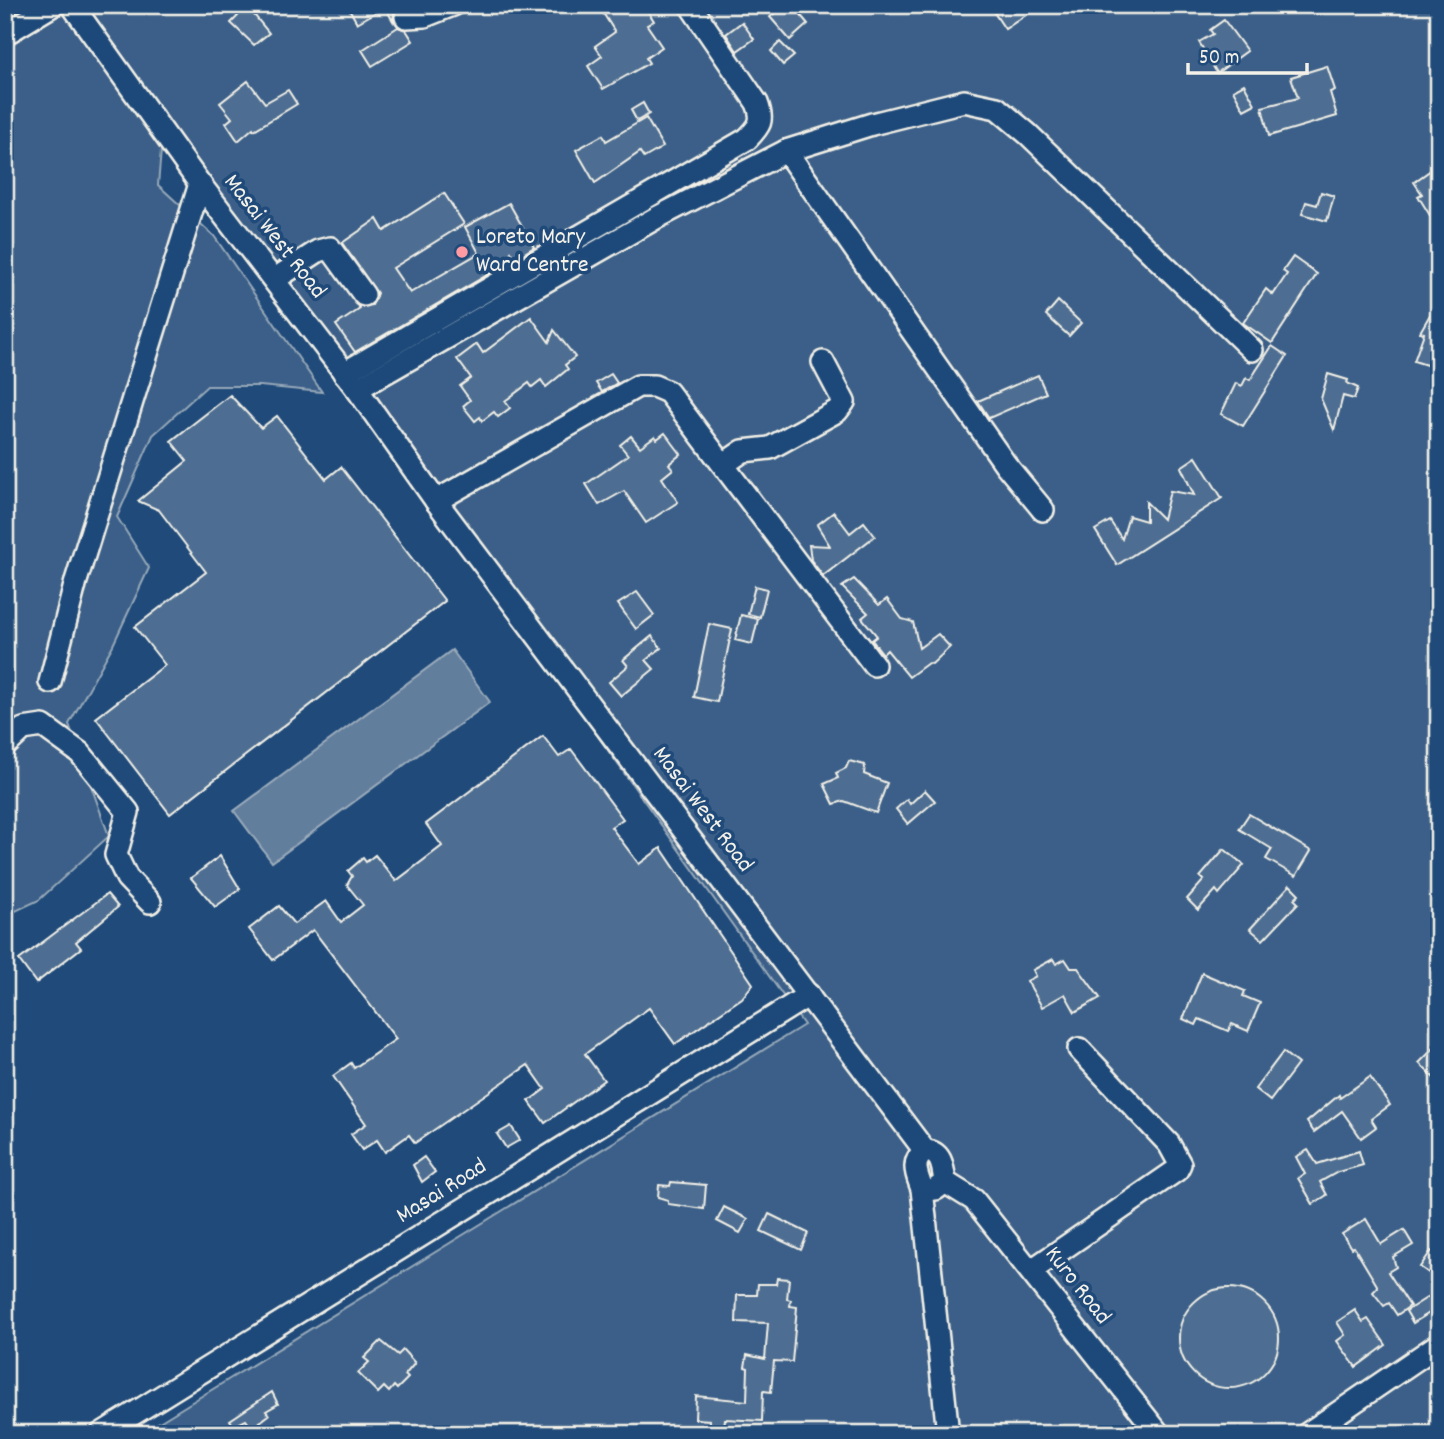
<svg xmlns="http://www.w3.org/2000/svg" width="1444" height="1439" viewBox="0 0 1444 1439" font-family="Dekko,sans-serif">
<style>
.green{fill:#3a5f88;stroke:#97a8b8;stroke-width:2}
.water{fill:#627e9d;stroke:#9cacbb;stroke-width:2}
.building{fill:#4d6e92;stroke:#f4f1e8;stroke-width:2}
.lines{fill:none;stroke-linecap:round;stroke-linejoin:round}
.minor-casing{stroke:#f4f1e8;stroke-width:26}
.minor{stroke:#1f4a7a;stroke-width:21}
.poi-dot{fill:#ff9aa2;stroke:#1f4a7a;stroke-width:2.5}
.labels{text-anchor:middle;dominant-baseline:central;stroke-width:7;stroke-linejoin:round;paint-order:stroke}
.street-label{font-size:24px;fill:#f4f1e8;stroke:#1f4a7a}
.poi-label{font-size:24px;fill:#f4f1e8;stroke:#1f4a7a;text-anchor:start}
</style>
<rect width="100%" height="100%" fill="#1f4a7a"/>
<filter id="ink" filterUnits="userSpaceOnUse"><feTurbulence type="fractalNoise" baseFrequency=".0143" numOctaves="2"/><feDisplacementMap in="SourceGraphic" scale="14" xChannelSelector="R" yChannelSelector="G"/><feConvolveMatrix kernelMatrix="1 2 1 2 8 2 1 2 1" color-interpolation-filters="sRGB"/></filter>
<g filter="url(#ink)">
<!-- green -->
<polygon class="green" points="5,5 1439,5 1439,1434 140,1434 804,1025 163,127 158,185 214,236 322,392 260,386 207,386 153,435 117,517 149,568 113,645 69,724 109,836 39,900 5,916"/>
<!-- water -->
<polygon class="water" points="452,650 490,702 272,862 234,811"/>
<!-- building -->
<g class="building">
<polygon points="229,5 246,5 269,33 254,45 231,23 238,16"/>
<polygon points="347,5 401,5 394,12 393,21 385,7 357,23"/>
<polygon points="598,5 644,5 654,21 647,25 662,47 646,58 649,63 603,89 588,66 602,56 595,46 615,32"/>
<polygon points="784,5 792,5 808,24 790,40 770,17"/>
<polygon points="989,5 1024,5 1029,13 1005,29"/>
<polygon points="1224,20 1247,51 1217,73 1199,42 1213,34 1210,30"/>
<polygon points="742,22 754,39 737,51 726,34"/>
<polygon points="398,27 406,30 413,41 372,66 362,50"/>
<polygon points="780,42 794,56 783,65 771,51"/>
<polygon points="1327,66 1335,90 1330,92 1337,116 1269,136 1262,107 1298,98 1291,77"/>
<polygon points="248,81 265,103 288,90 297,104 254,130 253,128 238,141 226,123 232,118 220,103"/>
<polygon points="1244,84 1255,104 1244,110 1233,90"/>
<polygon points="643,103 649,114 637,121 631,110"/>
<polygon points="646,118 663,147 644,158 640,152 595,183 576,150 603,135 606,141"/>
<polygon points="1431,170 1439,182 1439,230 1418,196 1422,194 1414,182"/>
<polygon points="1321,192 1334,196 1327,221 1302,214 1306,202 1317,205"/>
<polygon points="444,193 464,224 393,268 410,293 479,253 465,227 509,203 534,247 515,259 511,252 504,265 355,352 336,325 360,309 359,307 372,305 377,293 342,243 377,219 384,231"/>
<polygon points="1293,257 1317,274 1272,343 1243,323 1266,289 1273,295 1287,274 1283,271"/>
<polygon points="1439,299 1439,369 1414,361 1424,333 1420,332"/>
<polygon points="1058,301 1081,323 1069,336 1046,315"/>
<polygon points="531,317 549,342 554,330 575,357 565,365 568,369 546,387 541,380 532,387 529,383 505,401 510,408 498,417 494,412 482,421 480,417 475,421 463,406 470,400 460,386 471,378 457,359 477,344 483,353"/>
<polygon points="1272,346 1287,356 1243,426 1221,414 1236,383 1242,386 1246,378 1250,380"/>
<polygon points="611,374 617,383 602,392 596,383"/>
<polygon points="1328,374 1348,380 1347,383 1358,388 1354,399 1343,396 1334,430 1321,399"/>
<polygon points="1038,375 1046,393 989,418 978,401"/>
<polygon points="230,395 261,428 277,416 326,479 341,467 445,601 170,814 96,718 165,665 135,627 206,572 159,510 138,501 187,461 171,441"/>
<polygon points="665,433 681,454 669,464 673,469 662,478 678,502 646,523 624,491 599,505 586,484 628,455 620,445 631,436 640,447 655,436 657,439"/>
<polygon points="1196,457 1222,498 1117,565 1095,530 1110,521 1122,539 1129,516 1146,521 1146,502 1163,519 1170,491 1194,495 1181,467"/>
<polygon points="834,512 850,533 864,522 875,536 823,576 811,560 809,545 830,546 817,525"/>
<polygon points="854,579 879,605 887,599 902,619 913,622 919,648 938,634 950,647 932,664 928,663 909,677 887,650 883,654 872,640 877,636 862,618 868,613 842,587"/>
<polygon points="755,586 767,589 760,617 748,614"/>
<polygon points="637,592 654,615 636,629 618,604"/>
<polygon points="741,615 758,619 752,644 735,640"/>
<polygon points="709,624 732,629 717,702 694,697"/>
<polygon points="652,636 661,648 646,660 654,669 621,696 609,682 628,666 623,660"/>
<polygon points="543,736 559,757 571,749 623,819 611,827 639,864 661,848 753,984 742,998 675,1044 649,1008 585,1054 604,1080 545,1123 529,1101 545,1089 528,1065 415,1143 409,1135 385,1152 377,1140 362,1150 351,1134 366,1124 333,1076 351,1063 354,1068 396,1039 313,930 273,960 249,929 279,906 294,924 326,901 341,922 363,905 347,885 352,876 348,871 363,858 366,862 375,855 396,881 442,846 426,824"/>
<polygon points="849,761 865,765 864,774 887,783 876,813 844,801 834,804 824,784 838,778 836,773 846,768"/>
<polygon points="925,790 935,801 908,824 896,809 907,799 910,804"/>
<polygon points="1249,814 1311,851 1296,876 1266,859 1272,849 1239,829"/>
<polygon points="1224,849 1244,865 1219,894 1216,890 1198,910 1187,899 1204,880 1200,877"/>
<polygon points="220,856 240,889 215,907 191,878"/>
<polygon points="1290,885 1299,894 1294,899 1298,903 1263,940 1250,929"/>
<polygon points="107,894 118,907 76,942 81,948 36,983 19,960"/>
<polygon points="1053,959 1056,964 1065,959 1071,968 1078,968 1100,998 1075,1012 1065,994 1042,1007 1027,981 1036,976 1033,970"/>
<polygon points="1202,973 1245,991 1243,996 1260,1003 1248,1031 1232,1024 1228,1031 1199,1019 1196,1025 1183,1019"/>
<polygon points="1439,1043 1439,1083 1419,1063"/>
<polygon points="1283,1052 1298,1064 1270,1101 1255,1089"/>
<polygon points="1370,1077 1390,1105 1371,1119 1376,1127 1361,1138 1342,1111 1314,1132 1307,1122 1339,1095 1340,1098"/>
<polygon points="511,1126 520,1140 506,1148 497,1134"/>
<polygon points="1308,1150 1317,1164 1359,1151 1363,1165 1338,1172 1320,1182 1327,1195 1313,1204 1298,1178 1305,1174 1296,1157"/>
<polygon points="424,1157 435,1172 422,1182 413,1165"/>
<polygon points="671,1182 706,1185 704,1209 668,1204 668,1200 658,1197 659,1185 670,1186"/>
<polygon points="724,1207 748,1219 740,1233 717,1221"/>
<polygon points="769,1214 808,1233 801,1250 761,1231"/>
<polygon points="1366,1219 1381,1244 1404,1230 1413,1245 1393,1257 1396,1267 1388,1272 1410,1306 1397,1315 1389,1303 1384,1306 1373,1292 1378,1287 1354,1247 1351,1248 1342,1234"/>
<polygon points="1431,1251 1439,1256 1439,1280 1420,1267"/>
<polygon points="777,1278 789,1279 787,1299 791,1300 790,1306 797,1307 792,1362 774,1361 771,1392 763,1391 762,1421 725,1419 723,1434 709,1434 710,1420 695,1419 696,1396 747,1401 748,1368 745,1367 747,1355 765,1359 768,1323 736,1322 737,1295 757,1295 758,1284 776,1284"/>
<circle cx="1229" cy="1338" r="50"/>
<polygon points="1439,1290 1439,1307 1413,1323 1406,1311"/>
<polygon points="1355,1310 1363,1322 1368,1319 1386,1345 1356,1367 1337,1341 1345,1335 1337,1322"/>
<polygon points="381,1341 398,1355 403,1350 415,1363 405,1375 408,1378 397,1389 394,1386 389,1392 384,1387 378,1393 358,1373 369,1362 364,1358"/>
<polygon points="272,1392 278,1404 266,1411 269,1415 252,1428 246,1420 234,1426 230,1420"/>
</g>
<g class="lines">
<defs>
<g id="minor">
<polyline points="72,5 200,184 357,389 436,501 925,1151"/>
<polyline points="406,17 425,16 453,5"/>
<polyline points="5,34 53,5"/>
<polyline points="786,151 1006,465 1043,510"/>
<polyline points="275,279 318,251 330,248 364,295"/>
<path d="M344 373 747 139C760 126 764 121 757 103L690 5"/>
<polyline points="357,389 656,218 786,151 872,124 964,101 997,108 1028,134 1252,350"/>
<polyline points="724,464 743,451 770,448 837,411 844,402 823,362"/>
<polyline points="436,501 638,386 654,386 668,392 874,665"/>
<polyline points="50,682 76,581 200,184"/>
<polyline points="5,746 23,729 43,726 80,753 128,812 116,855 127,878 150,902"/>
<path d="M925 1151C910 1162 917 1175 922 1189L948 1434"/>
<path d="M925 1151C942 1151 943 1168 945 1182L936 1189"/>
<polyline points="945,1182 974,1200 1159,1434"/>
<polyline points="1032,1270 1177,1170 1180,1164 1169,1144 1079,1049"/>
<polyline points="101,1434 809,995"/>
<polyline points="1307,1434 1439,1344"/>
</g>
</defs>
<!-- minor casing -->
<use href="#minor" class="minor-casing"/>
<!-- minor -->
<use href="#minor" class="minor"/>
</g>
</g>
<!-- markers -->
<circle class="poi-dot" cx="462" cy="252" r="7"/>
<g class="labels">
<!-- street labels -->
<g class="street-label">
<text transform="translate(274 237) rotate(52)">Masai West Road</text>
<text transform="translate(702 810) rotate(53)">Masai West Road</text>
<text transform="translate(442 1192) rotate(-32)">Masai Road</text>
<text transform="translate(1077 1286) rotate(52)">Kuro Road</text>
</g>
<!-- poi labels -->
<g class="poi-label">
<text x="476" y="238">Loreto Mary<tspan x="476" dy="28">Ward Centre</tspan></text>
</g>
</g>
<!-- margin -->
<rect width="1444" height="1439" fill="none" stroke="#1f4a7a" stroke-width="28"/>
<rect x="14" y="14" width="1416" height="1411" fill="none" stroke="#f4f1e8" stroke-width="2.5" filter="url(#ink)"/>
<!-- scale -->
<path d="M1188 63v10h119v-10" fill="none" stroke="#f4f1e8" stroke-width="3.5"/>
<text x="1199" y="63" font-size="21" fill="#f4f1e8" stroke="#1f4a7a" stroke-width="5" paint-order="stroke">50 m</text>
</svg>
